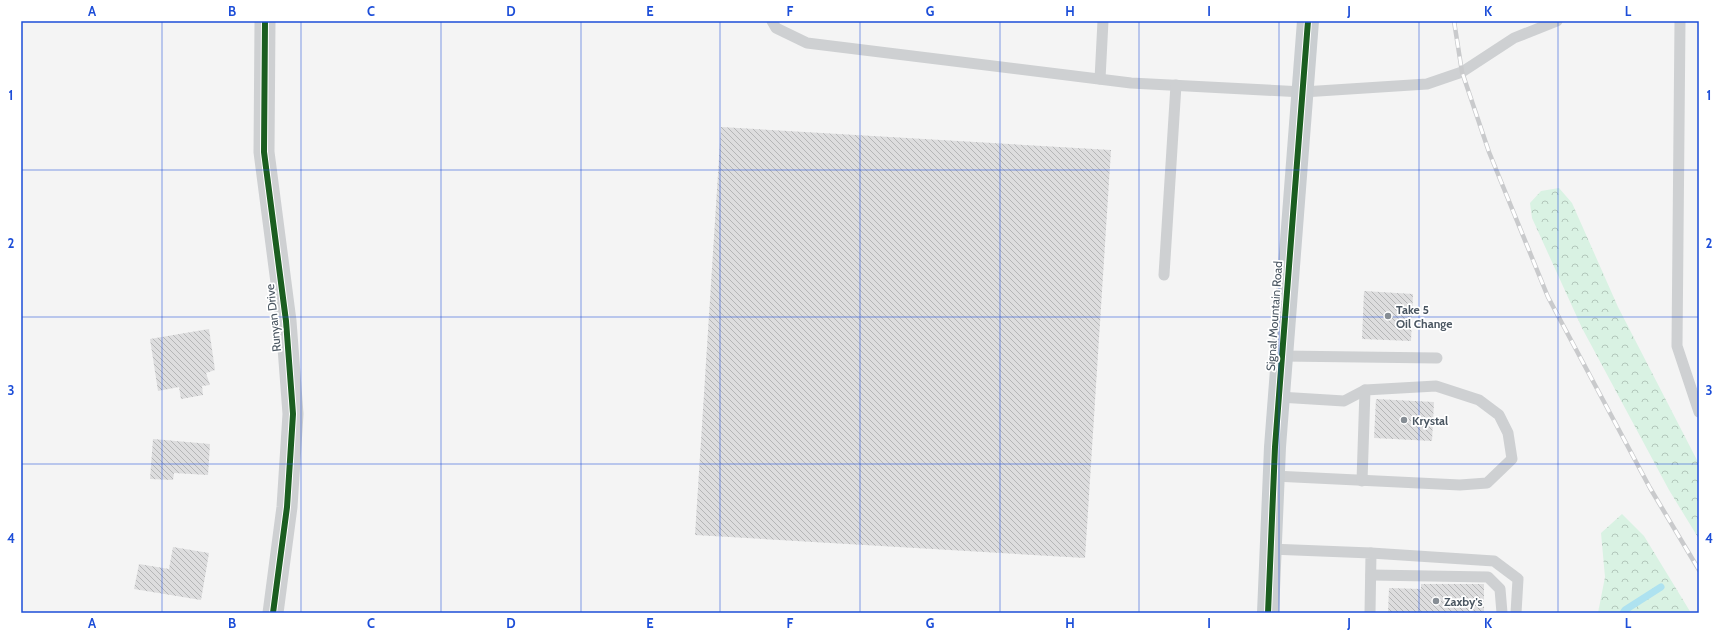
<svg xmlns="http://www.w3.org/2000/svg" width="1720" height="634" viewBox="0 0 1720 634" font-family="Cabin,sans-serif">
<style>
.forest{fill:url(#forest-crowns)}
.lines{fill:none;stroke-linecap:round;stroke-linejoin:round}
.stream{stroke:#aee2f0;stroke-width:7}
.building{fill:url(#building-back-hatch)}
.lane{stroke:#ced0d2;stroke-width:11}
.street{stroke:#ced0d2;stroke-width:21}
.primary{stroke:#caced1;stroke-width:22}
.rail-casing{stroke:#c9cacc;stroke-width:4.5}
.rail{stroke:#fff;stroke-width:3;stroke-dasharray:9;stroke-linecap:butt}
.cycleway-casing{stroke:#fff;stroke-width:8}
.cycleway{stroke:#1b5e20;stroke-width:6}
.grid{fill:none;stroke:#1d4ed8;stroke-width:1;stroke-opacity:0.55}
.poi-dot{fill:#868d94;stroke:#fff;stroke-width:1.5}
.labels{text-anchor:middle;dominant-baseline:central;stroke-width:3.5;stroke-linejoin:round;paint-order:stroke}
.poi-label{font-size:12px;font-weight:bold;fill:#4a5661;stroke:#fff;text-anchor:start}
.street-label{font-size:12px;fill:#4a5661;stroke:#fff}
.neatline{fill:none;stroke:#1d4ed8;stroke-width:1.5}
.grid-label{font-size:13px;text-anchor:middle;font-weight:bold;fill:#1d4ed8}
</style>
<defs>
<pattern id="forest-crowns" width="20" height="18" patternUnits="userSpaceOnUse"><rect width="20" height="18" fill="#d9f2e3"/><path d="M2 6a3 3 0 1 1 6 0M12 15a3 3 0 1 1 6 0" fill="none" stroke="#b2c7bb"/></pattern>
<pattern id="building-back-hatch" width="6" height="6" patternUnits="userSpaceOnUse"><rect width="6" height="6" fill="#ddddde"/><path d="M-1 5l2 2M0 0l6 6M5-1l2 2" fill="none" stroke="#b5b6b7"/></pattern>
</defs>
<rect width="100%" height="100%" fill="#f4f4f4"/>
<!-- forest -->
<g class="forest">
<polygon points="1559,188 1572,203 1618,307 1699,464 1699,539 1669,490 1582,328 1532,218 1530,203 1541,191"/>
<polygon points="1622,514 1644,536 1691,613 1598,613 1605,577 1601,533"/>
</g>
<g class="lines">
<!-- stream -->
<polyline class="stream" points="1623,613 1625,610 1661,587"/>
</g>
<!-- building -->
<g class="building">
<polygon points="721,127 1111,150 1085,558 695,535"/>
<polygon points="1364,291 1413,294 1411,341 1362,339"/>
<polygon points="209,329 215,370 206,373 210,385 202,386 203,395 181,399 179,387 158,391 150,339"/>
<polygon points="1376,399 1434,402 1432,441 1374,438"/>
<polygon points="153,439 210,444 208,475 174,473 173,480 150,479"/>
<polygon points="173,547 209,553 201,600 134,589 139,564 169,569"/>
<polygon points="1421,584 1484,584 1484,613 1388,613 1389,588 1421,589"/>
</g>
<g class="lines">
<!-- lane -->
<g class="lane">
<polyline points="772,21 776,28 807,43 1131,83 1303,92 1427,84 1462,72 1514,38 1557,21"/>
<polyline points="1680,21 1677,346 1699,412"/>
<polyline points="1100,79 1103,21"/>
<polyline points="1164,275 1176,85"/>
<polyline points="1282,356 1437,358"/>
<polyline points="1274,476 1460,485 1487,483 1512,459 1508,433 1499,415 1479,400 1436,386 1365,390 1344,401 1279,397"/>
<polyline points="1362,481 1365,390"/>
<polyline points="1270,549 1371,553 1370,613"/>
<polyline points="1371,553 1494,561 1518,579 1516,613"/>
<polyline points="1371,575 1488,577 1500,589 1502,613"/>
</g>
<!-- street -->
<polyline class="street" points="265,21 264,152 286,321 293,414 287,507 273,613"/>
<!-- primary -->
<polyline class="primary" points="1268,613 1275,447 1308,21"/>
<defs>
<polyline id="rail" points="1454,21 1462,72 1489,152 1548,297 1650,488 1699,570"/>
</defs>
<!-- rail casing -->
<use href="#rail" class="rail-casing"/>
<!-- rail -->
<use href="#rail" class="rail"/>
<defs>
<g id="cycleway">
<polyline points="265,21 264,152 286,321 293,414 287,507 273,613"/>
<polyline points="1268,613 1275,447 1308,21"/>
</g>
</defs>
<!-- cycleway casing -->
<use href="#cycleway" class="cycleway-casing"/>
<!-- cycleway -->
<use href="#cycleway" class="cycleway"/>
</g>
<!-- grid -->
<path class="grid" d="M162 21V613M301 21V613M441 21V613M581 21V613M720 21V613M860 21V613M1000 21V613M1139 21V613M1279 21V613M1419 21V613M1558 21V613M21 170H1699M21 317H1699M21 464H1699"/>
<!-- markers -->
<g class="poi-dot">
<circle cx="1388" cy="316" r="4"/>
<circle cx="1404" cy="420" r="4"/>
<circle cx="1436" cy="601" r="4"/>
</g>
<g class="labels">
<!-- poi labels -->
<g class="poi-label">
<text x="1396" y="309">Take 5<tspan x="1396" dy="14">Oil Change</tspan></text>
<text x="1412" y="420">Krystal</text>
<text x="1444" y="601">Zaxby's</text>
</g>
<!-- street labels -->
<g class="street-label">
<text transform="translate(1274 316) rotate(-86)">Signal Mountain Road</text>
<text transform="translate(273 318) rotate(-96)">Runyan Drive</text>
</g>
</g>
<!-- border -->
<rect width="1720" height="634" fill="none" stroke="#ffffff" stroke-width="44"/>
<rect x="22" y="22" width="1676" height="590" class="neatline"/>
<g class="grid-label">
<text x="92" y="16">A</text>
<text x="232" y="16">B</text>
<text x="371" y="16">C</text>
<text x="511" y="16">D</text>
<text x="650" y="16">E</text>
<text x="790" y="16">F</text>
<text x="930" y="16">G</text>
<text x="1070" y="16">H</text>
<text x="1209" y="16">I</text>
<text x="1349" y="16">J</text>
<text x="1488" y="16">K</text>
<text x="1628" y="16">L</text>
<text x="11" y="100">1</text>
<text x="1709" y="100">1</text>
<text x="11" y="248">2</text>
<text x="1709" y="248">2</text>
<text x="11" y="395">3</text>
<text x="1709" y="395">3</text>
<text x="11" y="543">4</text>
<text x="1709" y="543">4</text>
<text x="92" y="628">A</text>
<text x="232" y="628">B</text>
<text x="371" y="628">C</text>
<text x="511" y="628">D</text>
<text x="650" y="628">E</text>
<text x="790" y="628">F</text>
<text x="930" y="628">G</text>
<text x="1070" y="628">H</text>
<text x="1209" y="628">I</text>
<text x="1349" y="628">J</text>
<text x="1488" y="628">K</text>
<text x="1628" y="628">L</text>
</g>
</svg>
